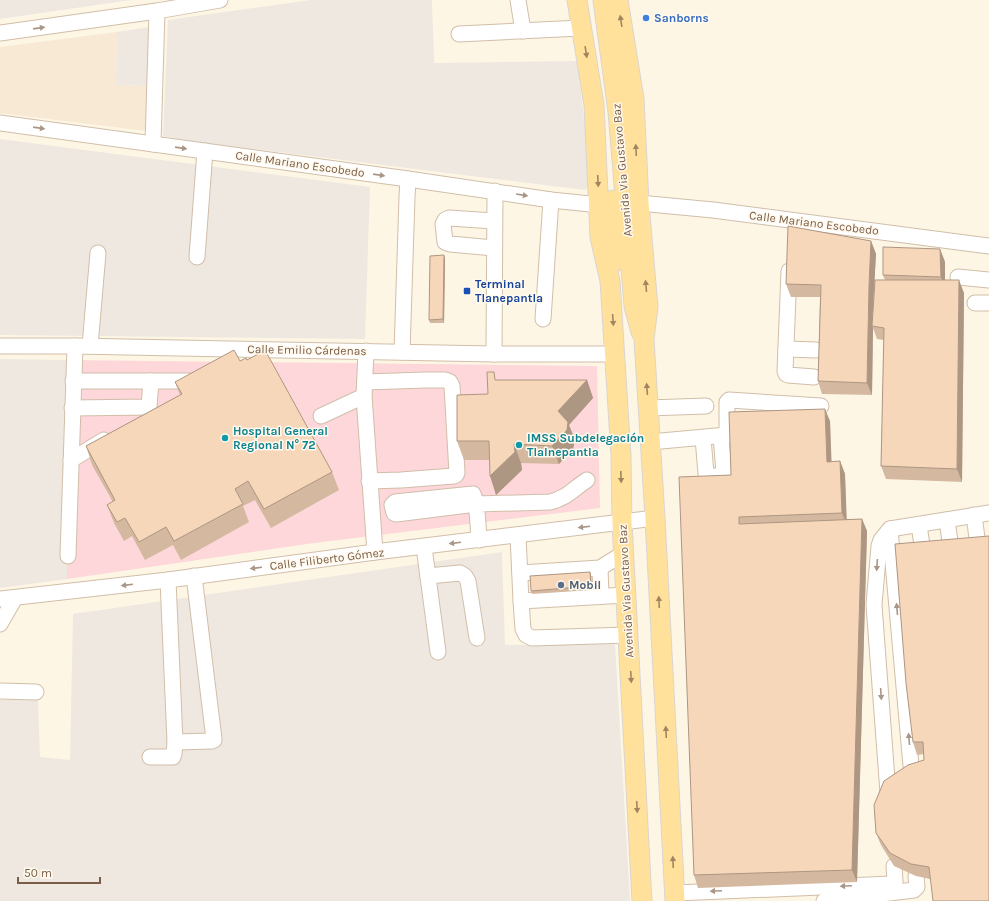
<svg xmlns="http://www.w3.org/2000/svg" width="989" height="901" viewBox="0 0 989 901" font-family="Karla,sans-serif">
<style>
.residential{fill:#f7e9d3}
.industrial{fill:#eee8e0}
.medical{fill:#fdd7d9}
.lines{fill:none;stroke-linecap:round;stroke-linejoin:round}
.minor-casing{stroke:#d1bea9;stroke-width:17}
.major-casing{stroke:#dcd5cf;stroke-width:21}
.minor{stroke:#fff;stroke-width:15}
.major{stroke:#ffe19c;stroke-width:19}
.wall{fill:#d4b9a0}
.shaded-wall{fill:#ad9682}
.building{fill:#f7d7ba;stroke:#ad9682}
.oneway{fill:#a28560}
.oneway2{fill:#a99687}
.shop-dot{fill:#3f7fe0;stroke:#fff9ee;stroke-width:1.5}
.transit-dot{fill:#1a4fb4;stroke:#fff9ee;stroke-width:1.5}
.culture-dot{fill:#0f9aa8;stroke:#fff9ee;stroke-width:1.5}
.service-dot{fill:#5c6f8a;stroke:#fff9ee;stroke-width:1.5}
.labels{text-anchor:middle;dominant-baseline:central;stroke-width:3;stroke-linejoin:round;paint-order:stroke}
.shop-label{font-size:12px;font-weight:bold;fill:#366cbe;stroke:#fff9ee;text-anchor:start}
.street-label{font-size:12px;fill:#7a5d47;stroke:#fff9ee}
.transit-label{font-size:12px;font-weight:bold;fill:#164399;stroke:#fff9ee;text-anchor:start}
.culture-label{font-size:12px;font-weight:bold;fill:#0d838f;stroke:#fff9ee;text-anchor:start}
.service-label{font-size:12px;font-weight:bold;fill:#4e5e75;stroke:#fff9ee;text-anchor:start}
</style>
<rect width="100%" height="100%" fill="#fef6e5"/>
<!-- residential -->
<polygon class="residential" points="117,32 116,85 148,86 146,131 0,113 0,47"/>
<!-- industrial -->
<g class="industrial">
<polygon points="0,0 131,0 0,19"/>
<polygon points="310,0 432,0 434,63 577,61 590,166 589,186 585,190 189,141 163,136 168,20"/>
<polygon points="149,27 148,86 116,85 117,32"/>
<polygon points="0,139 370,187 365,339 0,335"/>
<polygon points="0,359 68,360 67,579 0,588"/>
<polygon points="502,552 505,645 615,644 630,901 0,901 0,700 38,699 40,757 70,760 73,614"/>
</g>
<!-- medical -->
<polygon class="medical" points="68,360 597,366 600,508 314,543 67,579"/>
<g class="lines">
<defs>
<g id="minor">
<polyline points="518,0 523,31"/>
<polyline points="0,33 157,11 220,0"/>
<polyline points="459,34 581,28"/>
<polyline points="0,123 408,179 551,200 600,205"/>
<polyline points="153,144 157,11"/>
<polyline points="639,203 713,210 989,246"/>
<polyline points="494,248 450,244 445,242 443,224 445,220 449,218 494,221"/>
<polyline points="197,257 205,151"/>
<polyline points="789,271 785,371 786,374 788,375 814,377"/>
<polyline points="958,277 989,280"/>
<polyline points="975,303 989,303"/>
<polyline points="543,319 551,200"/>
<polyline points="0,346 75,346 494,354 615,354"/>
<polyline points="90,346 98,253"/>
<polyline points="786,349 816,350"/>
<polyline points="366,351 364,396 375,552"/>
<polyline points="402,352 407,197 408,179"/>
<polyline points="494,354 495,191"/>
<polyline points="73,381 189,381 193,382 196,384"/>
<polyline points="365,382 425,380 445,380 450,382 452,386 457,473 456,475 454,476 401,480 369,481"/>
<polyline points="72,408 149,407 151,381"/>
<polyline points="648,408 706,406"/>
<polyline points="321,416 364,396"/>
<polyline points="703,438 706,474 708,477 723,475 724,472 721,436"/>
<polyline points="650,442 727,435 727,402 729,400 821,406"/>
<polyline points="71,460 104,440"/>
<polyline points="974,515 978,546"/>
<polyline points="947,520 951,549"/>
<polyline points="919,525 923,552"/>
<polyline points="890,529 912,777"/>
<polyline points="518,535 521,601 523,629 526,635 532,638 628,635"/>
<path d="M479 540C478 529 478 503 473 494L395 502 392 505 394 513 396 514 476 504 550 502C567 498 573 489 587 480"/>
<polyline points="424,547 438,652"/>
<polyline points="68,556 75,346"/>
<polyline points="600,568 601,596"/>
<polyline points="520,573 600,568 624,553"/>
<polyline points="428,576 460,573 465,576 468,581 477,638"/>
<polyline points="0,599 168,580 375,552 655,518"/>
<polyline points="521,601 626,595"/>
<polyline points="0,624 15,598"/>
<polyline points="0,691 36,692"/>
<polyline points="175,742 212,741 214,740 214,739 194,576"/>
<polyline points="150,757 173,757 174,754 175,742 168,580"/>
<polyline points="888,793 874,605 879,546 881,540 890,529 989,513"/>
<polyline points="675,893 892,884 895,883 895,881 894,866"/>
<polyline points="824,901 914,890 917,887 916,876"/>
</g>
<g id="major">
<polyline points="577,0 594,105 600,237 610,281 621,456 622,523 642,901"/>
<polyline points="603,0 618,112 634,306 641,332"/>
<polyline points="618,0 634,99 639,203 648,307 644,339 655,518 675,901"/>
<polyline points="613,200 615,251 613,263"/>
</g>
</defs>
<!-- minor casing -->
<use href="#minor" class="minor-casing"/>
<!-- major casing -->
<use href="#major" class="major-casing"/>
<!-- minor -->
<use href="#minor" class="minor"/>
<!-- major -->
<use href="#major" class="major"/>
</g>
<!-- wall -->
<g class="wall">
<polygon points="871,241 876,254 873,304 885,280 883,275 940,249 945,262 945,280 964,293 962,482 886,479 881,466 884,340 877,339 873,328 872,395 822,394 818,381 820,297 791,297 786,284"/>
<polygon points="444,255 445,259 444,323 430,323 429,320"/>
<polygon points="240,361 332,472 339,490 271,528 255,500 243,506 249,522 181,560 173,545 145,560 132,536 124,541 114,523 107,505 113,502 92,465 86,446 180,395 175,382"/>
<polygon points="497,380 587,380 593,398 569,425 575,440 573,449 559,464 521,463 522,470 496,495 490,460 464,460 457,441"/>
<polygon points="830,421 831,462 840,461 845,474 846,519 862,519 867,531 857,882 698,888 694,875 731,475"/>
<polygon points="989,536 930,879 916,876 894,866 881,845 876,833 924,760 924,754 917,755 913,742"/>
<polygon points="590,572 591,575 592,590 532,594 531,591"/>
</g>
<!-- shaded-wall -->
<g class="shaded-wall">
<polygon points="871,241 876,254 872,326 873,328 872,395 867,383 869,286"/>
<polygon points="940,249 945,262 945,289 941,277"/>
<polygon points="444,255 445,259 444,323 443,319"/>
<polygon points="959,280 964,293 962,482 957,469"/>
<polygon points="587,380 593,398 569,425 575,440 573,449 559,464 552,446 558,411"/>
<polygon points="825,409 830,421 832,474 827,462"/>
<polygon points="514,444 521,463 522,470 496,495 490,476"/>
<polygon points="840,461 845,474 847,526 842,513"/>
<polygon points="862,519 867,531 857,882 852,870"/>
<polygon points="590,572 591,575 592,590 591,586"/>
</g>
<!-- building -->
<g class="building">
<polygon points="788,226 871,241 869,286 867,383 818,381 821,285 786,284"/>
<polygon points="883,247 940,249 941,277 883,275"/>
<polygon points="444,255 443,319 429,320 430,256"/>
<polygon points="875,280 959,280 957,469 881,466 884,328 872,326"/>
<polygon points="234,350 240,361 246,358 247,360 265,350 332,472 264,509 248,481 235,489 243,504 174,541 166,527 139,542 125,518 117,522 107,505 115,500 86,446 182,394 175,382"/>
<polygon points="487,372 494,372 495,380 587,380 558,411 568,422 567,430 552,446 514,444 515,452 490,476 489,441 457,441 457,395 488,394"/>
<polygon points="825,409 827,462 840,461 842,513 739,517 739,524 862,519 852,870 694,875 679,477 731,475 729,412"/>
<polygon points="989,536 989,901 933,901 929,867 911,864 890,853 876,833 874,805 884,781 908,765 924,760 923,742 913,742 906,683 895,544"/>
<polygon points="590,572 591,586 531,591 530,576"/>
</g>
<!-- one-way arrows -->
<defs><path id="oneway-solid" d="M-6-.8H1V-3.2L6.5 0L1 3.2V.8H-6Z"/></defs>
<g class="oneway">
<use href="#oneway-solid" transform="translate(621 21) rotate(-99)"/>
<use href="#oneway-solid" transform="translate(586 52) rotate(81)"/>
<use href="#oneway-solid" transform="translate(636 150) rotate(-93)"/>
<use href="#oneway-solid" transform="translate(598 181) rotate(87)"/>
<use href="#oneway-solid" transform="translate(646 286) rotate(-95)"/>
<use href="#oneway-solid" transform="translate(613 320) rotate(86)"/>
<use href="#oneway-solid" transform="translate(647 389) rotate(-94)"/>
<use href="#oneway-solid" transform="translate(621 477) rotate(88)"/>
<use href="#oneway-solid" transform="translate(659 602) rotate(-93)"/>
<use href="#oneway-solid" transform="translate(631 677) rotate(87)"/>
<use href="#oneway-solid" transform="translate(666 732) rotate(-93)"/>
<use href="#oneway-solid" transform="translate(637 807) rotate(87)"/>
<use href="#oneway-solid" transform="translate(673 862) rotate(-93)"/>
</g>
<g class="oneway2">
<use href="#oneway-solid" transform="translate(39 28) rotate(-8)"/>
<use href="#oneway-solid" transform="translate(39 128) rotate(8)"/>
<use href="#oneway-solid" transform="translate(181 148) rotate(8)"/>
<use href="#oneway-solid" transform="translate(379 175) rotate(8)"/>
<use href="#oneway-solid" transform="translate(522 195) rotate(9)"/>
<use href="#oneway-solid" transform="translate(584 527) rotate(173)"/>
<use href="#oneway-solid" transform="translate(455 543) rotate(173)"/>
<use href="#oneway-solid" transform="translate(877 565) rotate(94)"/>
<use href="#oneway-solid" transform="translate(256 568) rotate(173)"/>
<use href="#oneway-solid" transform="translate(127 585) rotate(173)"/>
<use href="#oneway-solid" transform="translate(897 609) rotate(-95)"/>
<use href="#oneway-solid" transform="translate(881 694) rotate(86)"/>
<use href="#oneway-solid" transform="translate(909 739) rotate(-95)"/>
<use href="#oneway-solid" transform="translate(846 886) rotate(178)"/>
<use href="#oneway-solid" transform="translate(716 891) rotate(178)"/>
</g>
<!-- markers -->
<circle class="shop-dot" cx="646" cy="18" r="4"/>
<rect class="transit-dot" x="463" y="287" width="8" height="8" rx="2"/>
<g class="culture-dot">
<circle cx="225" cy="438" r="4"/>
<circle cx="519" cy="445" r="4"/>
</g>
<circle class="service-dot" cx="561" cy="585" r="4"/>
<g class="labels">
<!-- shop labels -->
<g class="shop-label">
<text x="654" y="18">Sanborns</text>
</g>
<!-- street labels -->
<g class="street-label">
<text transform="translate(300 164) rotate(8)">Calle Mariano Escobedo</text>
<text transform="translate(622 170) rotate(-95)">Avenida Via Gustavo Baz</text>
<text transform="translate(814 223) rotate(7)">Calle Mariano Escobedo</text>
<text transform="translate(307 350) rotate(1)">Calle Emilio Cárdenas</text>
<text transform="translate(327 559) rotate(-7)">Calle Filiberto Gómez</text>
<text transform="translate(626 591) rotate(-93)">Avenida Via Gustavo Baz</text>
</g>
<!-- transit labels -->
<g class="transit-label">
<text x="475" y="284">Terminal<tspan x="475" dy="14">Tlanepantla</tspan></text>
</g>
<!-- culture labels -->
<g class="culture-label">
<text x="233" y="431">Hospital General<tspan x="233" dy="14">Regional N° 72</tspan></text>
<text x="527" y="438">IMSS Subdelegación<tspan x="527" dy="14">Tlalnepantla</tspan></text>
</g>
<!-- service labels -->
<g class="service-label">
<text x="569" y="585">Mobil</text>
</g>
</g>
<!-- scale -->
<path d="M18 877v6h82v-6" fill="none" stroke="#7a5d47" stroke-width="2"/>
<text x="24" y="877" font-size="12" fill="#7a5d47" stroke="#fff9ee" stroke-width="3" paint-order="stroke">50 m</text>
</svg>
